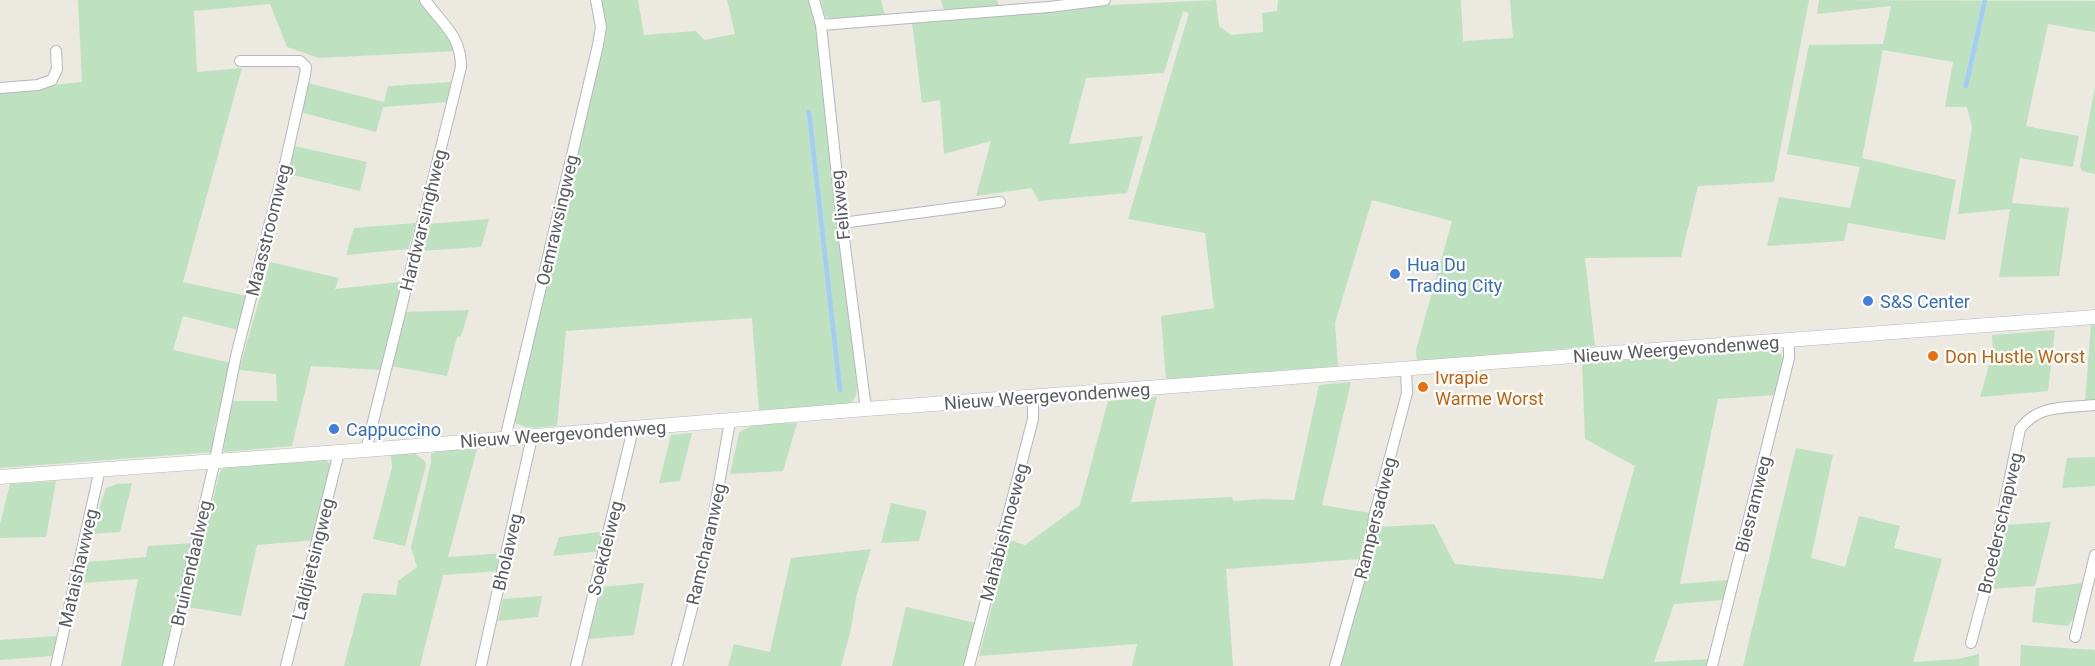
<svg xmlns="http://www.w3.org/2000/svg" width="2095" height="666" viewBox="0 0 2095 666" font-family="Roboto,sans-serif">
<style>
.green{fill:#bee1c0}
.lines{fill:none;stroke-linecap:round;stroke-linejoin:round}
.stream{stroke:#a3ccf8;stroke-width:4.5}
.minor-casing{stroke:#b6b7bc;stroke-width:12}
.tertiary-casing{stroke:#b6b7bc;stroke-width:15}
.minor{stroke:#fff;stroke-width:10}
.tertiary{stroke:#fff;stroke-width:14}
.shop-dot{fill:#3f7fe0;stroke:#fff;stroke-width:2}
.food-dot{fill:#e8710a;stroke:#fff;stroke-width:2}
.labels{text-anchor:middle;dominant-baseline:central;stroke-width:4.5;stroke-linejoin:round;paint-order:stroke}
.street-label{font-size:18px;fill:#595b60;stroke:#fff}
.shop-label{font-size:18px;fill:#366cbe;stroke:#fff;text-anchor:start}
.food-label{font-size:18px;fill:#c56008;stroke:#fff;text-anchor:start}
</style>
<rect width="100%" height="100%" fill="#ebe9e0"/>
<!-- green -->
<g class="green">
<polygon points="78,0 421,0 424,8 457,51 319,58 287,47 270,4 194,11 197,72 242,68 183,282 247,296 238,330 183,316 173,350 231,363 214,430 214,452 0,468 0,90 82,82"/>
<path d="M602 0H638L644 35 696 31 704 40 735 34 727 0H809L815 20 857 385C857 395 856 400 847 405L759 411 752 318 566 331 557 426 528 428 515 423 514 411 606 36Z"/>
<polygon points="821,0 881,0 885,16 832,20 825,16"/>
<polygon points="941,0 997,0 999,6 944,10"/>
<polygon points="1216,0 1219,26 1231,35 1263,32 1262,13 1277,11 1278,0 1461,0 1463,41 1513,38 1510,0 1809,0 1774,182 1698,186 1681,257 1585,258 1595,346 1417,362 1416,350 1452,221 1372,200 1335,323 1338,366 1166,380 1161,316 1214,308 1205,233 1128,219 1189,13 1183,11 1164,73 1086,78 1069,144 1143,136 1127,193 1039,201 1031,188 976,196 991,141 944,154 940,100 922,103 912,22 1092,6"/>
<polygon points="1819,0 2095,1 2095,32 2048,24 2026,126 2079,136 2073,167 2020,158 2012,203 2069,208 2059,276 1999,277 2010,209 1958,214 1972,127 1967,107 1945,107 1953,62 1883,50 1862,158 1956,180 1945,240 1848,223 1844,241 1767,246 1779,197 1850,208 1860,167 1787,154 1809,45 1883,44 1891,6 1817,14"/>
<polygon points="451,82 447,102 383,107 376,132 300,112 308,83 384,102 388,86"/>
<polygon points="2095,87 2095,174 2082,171 2080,166"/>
<polygon points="294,146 367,162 360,191 289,174"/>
<polygon points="489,219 481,247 420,251 427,224"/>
<polygon points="416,223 408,249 346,255 354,228"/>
<polygon points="270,262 339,278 335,289 400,282 402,285 381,370 311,366 292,446 224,452 225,430 233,401 277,401 276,374 239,370"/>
<polygon points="469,310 461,336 457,337 447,376 391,366 405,312"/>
<polygon points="2091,325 2095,325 2095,401 2085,402"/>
<polygon points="2055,330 2048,391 1980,397 1993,351 1992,335"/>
<polygon points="1777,350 1784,359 1776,395 1718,399 1680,584 1728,580 1723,600 1674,604 1654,662 1710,659 1708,666 1339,666 1377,527 1434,524 1455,564 1603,579 1635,466 1585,439 1582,363"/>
<polygon points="1351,382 1322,505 1370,513 1359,559 1226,569 1233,666 1132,666 1137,644 979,656 1009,540 1025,545 1080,505 1108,401 1157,397 1131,502 1232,497 1233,501 1264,499 1294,500 1319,385"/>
<path d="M797 423 783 471 730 474 739 433C753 421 779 424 797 423Z"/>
<polygon points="692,433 680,481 659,483 671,435"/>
<polygon points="1796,448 1833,455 1811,558 1845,567 1859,516 1900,526 1894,548 1942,559 1913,662 1958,659 1979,654 1979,666 1743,666"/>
<path d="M477 449 448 557 506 553 501 571 443 575 420 666H344L363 593 396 595 398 581 417 567 411 547 431 463V454C444 447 463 449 477 449Z"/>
<polygon points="414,453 425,461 426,465 405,546 373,539 392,468 391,454"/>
<polygon points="2095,457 2095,486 2062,488 2067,458"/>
<polygon points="322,460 327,461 331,465 315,540 257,545 241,616 188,607 219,474 222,469 233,466"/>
<polygon points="56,481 46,537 0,538 0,524 10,484"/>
<polygon points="132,483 120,532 91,534 106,488 117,484"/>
<polygon points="891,503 927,511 919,541 881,543"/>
<polygon points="2051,522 2035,586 1988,589 2004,525"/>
<polygon points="608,531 602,551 553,556 559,537"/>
<polygon points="194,543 164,666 121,666 138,579 82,583 88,562 146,557 148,546"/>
<polygon points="871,549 856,597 851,629 841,666 728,666 734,644 770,652 791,558"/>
<polygon points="644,583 634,635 588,639 602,587"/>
<polygon points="2085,583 2078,612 2068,626 2032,622 2036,588"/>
<polygon points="542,596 538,617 498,621 503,599"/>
<polygon points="906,607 976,623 965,666 892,666"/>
<polygon points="57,636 52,656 0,660 0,640"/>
<polygon points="2021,645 2095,650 2095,666 2020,666"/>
</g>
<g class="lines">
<!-- stream -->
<g class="stream">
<polyline points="1966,86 1985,0"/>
<polyline points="809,112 840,390"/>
</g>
<defs>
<g id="minor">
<polyline points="814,0 821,25 842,223 866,409"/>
<polyline points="821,25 1049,7 1105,0"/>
<polyline points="0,88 38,85 52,80 57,69 56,51"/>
<polyline points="842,223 1000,202"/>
<polyline points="505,439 598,45 601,27 596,0"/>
<path d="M366 450 461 67C461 35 442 24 425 0"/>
<polyline points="2075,637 2095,555"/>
<path d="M1971 643 1992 564 2020 429C2038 404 2067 408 2095 405"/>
<polyline points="56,666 100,469"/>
<polyline points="168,666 215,460 236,356 285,164 305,75 306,67 300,61 240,61"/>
<polyline points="286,666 339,452"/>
<polyline points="481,666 532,437"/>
<polyline points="576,666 633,429"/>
<polyline points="677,666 708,547 730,421"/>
<polyline points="969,666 1033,419 1033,398"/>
<polyline points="1335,666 1372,535 1374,517 1407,393 1406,370"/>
<polyline points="1712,666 1789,358 1789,341"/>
</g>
<polyline id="tertiary" points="0,477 366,450 866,409 2095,317"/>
</defs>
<!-- minor casing -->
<use href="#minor" class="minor-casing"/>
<!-- tertiary casing -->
<use href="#tertiary" class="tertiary-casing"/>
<!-- minor -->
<use href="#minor" class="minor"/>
<!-- tertiary -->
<use href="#tertiary" class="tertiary"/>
</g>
<!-- markers -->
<g class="shop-dot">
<circle cx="1395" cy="274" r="6"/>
<circle cx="1868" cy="301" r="6"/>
<circle cx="334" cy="429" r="6"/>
</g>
<g class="food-dot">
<circle cx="1933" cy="356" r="6"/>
<circle cx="1423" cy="387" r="6"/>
</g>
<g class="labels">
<!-- street labels -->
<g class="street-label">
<text transform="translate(840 205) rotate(-96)">Felixweg</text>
<text transform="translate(423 220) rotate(-76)">Hardwarsinghweg</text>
<text transform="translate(557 220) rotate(-77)">Oemrawsingweg</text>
<text transform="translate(268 230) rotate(-76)">Maasstroomweg</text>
<text transform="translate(1676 349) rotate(-4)">Nieuw Weergevondenweg</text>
<text transform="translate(1047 396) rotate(-4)">Nieuw Weergevondenweg</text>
<text transform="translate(563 434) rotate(-4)">Nieuw Weergevondenweg</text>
<text transform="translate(1753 504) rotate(-76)">Biesramweg</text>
<text transform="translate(1375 518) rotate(-76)">Rampersadweg</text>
<text transform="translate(2000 523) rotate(-77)">Broederschapweg</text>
<text transform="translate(1004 532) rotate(-75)">Mahabishnoeweg</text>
<text transform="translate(706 544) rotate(-77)">Ramcharanweg</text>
<text transform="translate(605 548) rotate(-76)">Soekdeiweg</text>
<text transform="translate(507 552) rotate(-77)">Bholaweg</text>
<text transform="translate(313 559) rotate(-76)">Laldjietsingweg</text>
<text transform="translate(191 563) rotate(-77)">Bruinendaalweg</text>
<text transform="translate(78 568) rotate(-77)">Mataishawweg</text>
</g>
<!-- shop labels -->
<g class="shop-label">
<text x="1407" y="264">Hua Du<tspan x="1407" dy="21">Trading City</tspan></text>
<text x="1880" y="301">S&amp;S Center</text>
<text x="346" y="429">Cappuccino</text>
</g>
<!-- food labels -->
<g class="food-label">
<text x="1945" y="356">Don Hustle Worst</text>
<text x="1435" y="377">Ivrapie<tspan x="1435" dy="21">Warme Worst</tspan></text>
</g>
</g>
</svg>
